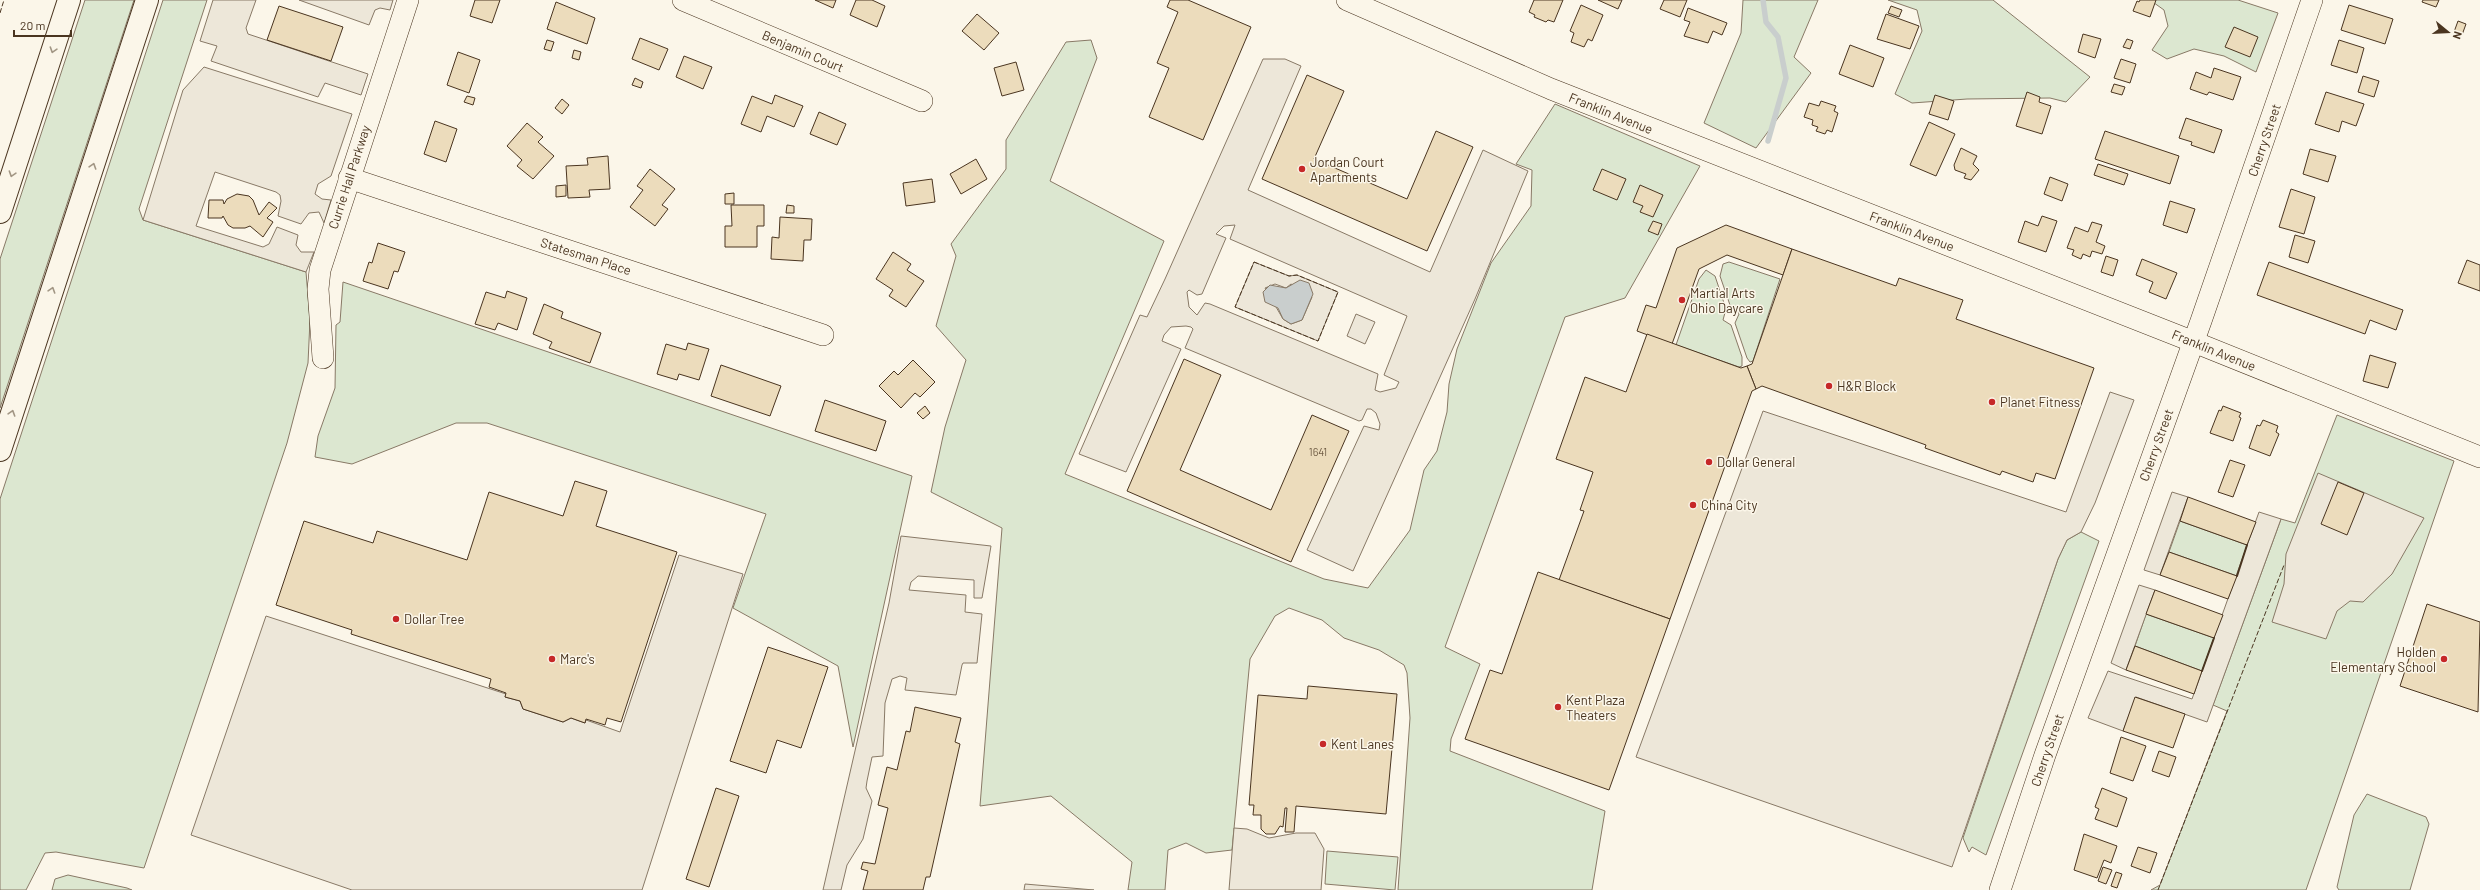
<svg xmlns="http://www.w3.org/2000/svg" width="2480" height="890" viewBox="0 0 2480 890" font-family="Barlow,sans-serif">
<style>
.green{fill:#dce7d0;stroke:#887966}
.parking{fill:#ede7d9;stroke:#887966;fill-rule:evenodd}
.water{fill:#c9cecd;stroke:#887966}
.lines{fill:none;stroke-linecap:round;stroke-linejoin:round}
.stream{stroke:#c9cecd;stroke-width:5.5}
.building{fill:#ecdcbc;stroke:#4a3520}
.minor-casing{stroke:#4a3520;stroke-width:22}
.major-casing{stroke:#4a3520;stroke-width:24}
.minor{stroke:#fbf6e9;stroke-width:21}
.major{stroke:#fbf6e9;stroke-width:22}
.fence{stroke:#4a3520;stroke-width:1;stroke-dasharray:5 2;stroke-linecap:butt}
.wall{stroke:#4a3520;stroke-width:2}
.oneway{stroke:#a29684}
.poi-dot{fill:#c62828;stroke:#fbf6e9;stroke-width:1.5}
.labels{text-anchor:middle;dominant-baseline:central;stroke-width:3;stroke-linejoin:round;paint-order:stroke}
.number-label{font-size:11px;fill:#725f47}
.street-label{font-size:13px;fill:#4a3520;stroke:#fbf6e9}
.poi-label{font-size:13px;fill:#4a3520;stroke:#fbf6e9;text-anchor:start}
</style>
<rect width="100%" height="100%" fill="#fbf6e9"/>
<!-- green -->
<g class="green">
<polygon points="85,0 134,0 0,408 0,259"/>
<polygon points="163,0 207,0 139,209 143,220 306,272 310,320 308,363 287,443 144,868 56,852 45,853 26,890 0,890 0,499"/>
<polygon points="1743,0 1818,0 1794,57 1811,73 1756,148 1704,123 1741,33"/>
<polygon points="1888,0 1993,0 2090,77 2066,102 2050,98 1967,99 1912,103 1895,94 1922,31 1917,10"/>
<polygon points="2150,0 2238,0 2278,13 2256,72 2224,56 2194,49 2167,59 2152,50 2168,26 2164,10"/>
<polygon points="1091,40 1097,58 1050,181 1164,241 1065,474 1324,579 1368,588 1410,530 1424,470 1437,451 1447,412 1449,384 1457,349 1491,263 1531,206 1532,170 1516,164 1555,104 1700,166 1625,298 1565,317 1445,647 1480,664 1451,739 1450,751 1605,811 1592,890 1398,890 1410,718 1407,673 1404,665 1379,650 1344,638 1322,620 1289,608 1275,616 1250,659 1232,850 1206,853 1186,843 1168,850 1165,890 1128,890 1132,862 1051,796 980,806 1002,528 931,492 945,427 966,360 936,326 956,256 951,244 1006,169 1006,140 1066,42"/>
<polygon points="1729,262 1780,279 1753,361 1750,362 1747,358 1735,323 1739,314 1737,310 1731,308 1720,276 1723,264"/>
<polygon points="1706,270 1715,276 1726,309 1723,320 1731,325 1742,357 1742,366 1739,367 1676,345 1699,279"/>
<polygon points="343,282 912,476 853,747 838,666 733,608 766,514 487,423 456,423 352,464 315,457 318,436 335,388 336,325 340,322"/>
<polygon points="2337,415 2454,461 2306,890 2151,890 2160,885 2227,711 2213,705 2281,519 2295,523"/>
<polygon points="2180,521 2247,545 2237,576 2169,552"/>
<polygon points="2081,532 2099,541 1986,855 1972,847 1969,852 1963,838 2058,559 2067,540"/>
<polygon points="2146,614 2214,638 2202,671 2135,646"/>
<polygon points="2367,794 2426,817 2429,824 2410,890 2339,890 2337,887 2354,815"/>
<polygon points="1327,851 1398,857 1395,890 1325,884"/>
<polygon points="68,875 127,888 132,890 52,890 55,879"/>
</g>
<!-- parking -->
<g class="parking">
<polygon points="213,0 256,0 246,28 248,34 368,74 361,95 325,83 318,97 211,61 217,46 200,41"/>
<polygon points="299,0 393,0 390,10 380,8 375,10 369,25"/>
<path d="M1263 59H1285L1301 66 1248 190 1430 272 1483 150 1528 171 1475 299 1353 571 1307 550 1364 426 1379 430 1380 424 1376 413 1371 409H1367L1362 420 1359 421 1185 348 1193 329 1191 327 1186 326 1171 327 1164 335 1162 341 1181 349 1126 472 1079 454 1140 315 1147 317 1165 279ZM1235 225 1230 239 1407 316 1384 375 1399 382 1396 388 1380 392 1375 390 1378 374 1210 304 1205 303 1197 315 1189 307 1187 292 1189 290 1197 295 1202 294 1226 238 1216 234 1224 226Z"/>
<polygon points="204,67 352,114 331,176 318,184 315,194 322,199 331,200 324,223 319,212 309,213 301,224 278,216 281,201 280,195 276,192 215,172 196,226 263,247 269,244 277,227 298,235 296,245 301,252 314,252 306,272 143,220 183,90"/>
<path d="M1254 262 1289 276 1297 275 1338 292 1318 341 1235 307ZM1275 284 1286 288 1291 284 1312 297 1302 320 1291 324 1283 319 1265 288Z"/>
<polygon points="1356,314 1375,322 1365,344 1347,336"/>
<polygon points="2110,392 2134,400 2095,503 2081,532 2067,540 2058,559 1952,867 1636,757 1763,411 2066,512"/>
<polygon points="2318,473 2424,518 2392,574 2363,602 2350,601 2337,611 2326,639 2272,622 2284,584 2286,554"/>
<polygon points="2172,492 2188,497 2160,575 2144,570"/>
<polygon points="2259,512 2281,519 2207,722 2136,697 2123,731 2088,718 2108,671 2192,699"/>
<polygon points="901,536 991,546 982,598 974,598 974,580 918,576 911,582 909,590 966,595 965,612 982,614 977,663 963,663 962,665 956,695 905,690 907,678 900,676 892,679 885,703 883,756 872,757 867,781 866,788 872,801 863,839 847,865 841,890 823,890 889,603"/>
<polygon points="679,555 743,574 642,890 352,890 191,835 266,616 506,694 505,697 520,701 523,709 563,722 571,718 585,723 586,720 620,732"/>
<polygon points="2139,585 2155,590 2126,670 2111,663"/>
<polygon points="1234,828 1247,829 1269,838 1296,833 1315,833 1324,849 1321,890 1229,890"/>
<polygon points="1025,884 1094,890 1024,890"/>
</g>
<!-- water -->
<polygon class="water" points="1300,280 1309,283 1313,294 1302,320 1291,324 1283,319 1278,308 1265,302 1263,292 1270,285 1286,288"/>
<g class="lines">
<!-- stream -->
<polyline class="stream" points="1763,0 1766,22 1778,37 1786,78 1768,141"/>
</g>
<!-- building -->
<g class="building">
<polygon points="475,0 500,0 492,23 470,16"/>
<polygon points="815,0 836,0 833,8"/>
<polygon points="856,0 872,0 885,6 877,27 850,15"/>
<polygon points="1170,0 1188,0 1251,27 1203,140 1149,117 1169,68 1157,63 1178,12 1167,7"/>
<polygon points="1534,0 1563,0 1554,22 1548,20 1546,22 1534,17 1535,15 1529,12"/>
<polygon points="1598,0 1622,0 1618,9"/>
<polygon points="1664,0 1687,0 1680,17 1660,9"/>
<polygon points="2140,0 2156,0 2150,17 2133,11 2137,1 2139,2"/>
<polygon points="2423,0 2439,0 2436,7 2422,2"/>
<polygon points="556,2 595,18 587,44 547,29"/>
<polygon points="1581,5 1603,15 1592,41 1588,39 1584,47 1571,42 1574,33 1570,31"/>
<polygon points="2349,5 2393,19 2385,44 2341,30"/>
<polygon points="279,6 343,27 331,61 267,40"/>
<polygon points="1891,6 1902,10 1899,17 1888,13"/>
<polygon points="1688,8 1727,23 1722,35 1713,31 1708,43 1684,36 1690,22 1684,20"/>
<polygon points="977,14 999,33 984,50 962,31"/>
<polygon points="1886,14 1919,26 1910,49 1877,39"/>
<polygon points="2458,21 2466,24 2462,35 2454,32"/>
<polygon points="2234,27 2258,37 2250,57 2225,47"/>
<polygon points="2083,34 2101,39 2095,58 2078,52"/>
<polygon points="640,38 668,49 659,70 632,59"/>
<polygon points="2127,39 2133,41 2130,49 2123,47"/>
<polygon points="547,40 554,42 551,51 544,49"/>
<polygon points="2339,40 2364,48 2357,73 2331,65"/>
<polygon points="1850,45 1884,58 1873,87 1839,74"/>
<polygon points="574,50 581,52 579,60 572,58"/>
<polygon points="458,52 480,60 469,93 447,85"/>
<polygon points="684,56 712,67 703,89 676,77"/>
<polygon points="2121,59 2136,64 2130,83 2114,78"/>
<polygon points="1016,62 1024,90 1002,96 994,68"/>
<polygon points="2214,68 2241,77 2233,100 2209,92 2207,95 2190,89 2196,72 2211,78"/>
<polygon points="1307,75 1344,91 1314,159 1407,199 1436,131 1473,147 1427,251 1262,179"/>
<polygon points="2363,76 2379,81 2374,97 2358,92"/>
<polygon points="635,78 643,82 641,88 632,85"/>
<polygon points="2114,84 2125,87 2122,95 2111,92"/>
<polygon points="2027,92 2040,97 2039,102 2051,106 2042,134 2016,126"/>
<polygon points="2326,92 2364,104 2356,126 2342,121 2339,132 2315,124"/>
<polygon points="775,95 803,106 794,127 767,116 761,132 741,124 752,96 772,104"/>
<polygon points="1935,95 1954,101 1948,120 1929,114"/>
<polygon points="467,96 475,98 473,105 464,102"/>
<polygon points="562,99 569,105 562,114 555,108"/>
<polygon points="1821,101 1836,106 1834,111 1838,113 1832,132 1827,130 1825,134 1816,131 1818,127 1812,125 1813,120 1804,117 1809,103 1819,106"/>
<polygon points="819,112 846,124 837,145 810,134"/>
<polygon points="2186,118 2222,130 2214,153 2191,145 2192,142 2179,138"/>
<polygon points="435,121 457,129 446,162 424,154"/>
<polygon points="1929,122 1955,134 1936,176 1910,165"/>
<polygon points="527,123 543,137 538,142 554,156 533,179 517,166 522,160 507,146"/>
<polygon points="2105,131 2179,156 2170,184 2095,159"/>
<polygon points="1961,148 1977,156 1973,164 1979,170 1971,180 1964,178 1966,174 1955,170 1954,165"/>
<polygon points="2310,149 2336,156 2328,182 2303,174"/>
<polygon points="608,156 610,189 589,190 590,197 568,198 566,166 588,165 587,158"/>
<polygon points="976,159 987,179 961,194 950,174"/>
<polygon points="2098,164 2128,174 2124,185 2094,175"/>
<polygon points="650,169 675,189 662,205 668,209 655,226 630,207 643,190 637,186"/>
<polygon points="1602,169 1626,179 1617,200 1593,190"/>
<polygon points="2050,177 2068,184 2062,201 2044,194"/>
<polygon points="932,179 935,202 906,206 903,183"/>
<polygon points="566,185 566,196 556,197 556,186"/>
<polygon points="1640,185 1663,195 1653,217 1640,212 1643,206 1633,202"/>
<polygon points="2291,189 2315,197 2304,234 2279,227"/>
<polygon points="734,193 734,204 725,204 725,194"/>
<polygon points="237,194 249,196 253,200 259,215 269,202 277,208 267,218 273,222 263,237 250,226 245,228 233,228 228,225 223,216 222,218 208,218 209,200 223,200 224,204 227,199"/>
<polygon points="2170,201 2195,209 2187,233 2163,225"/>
<polygon points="731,205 764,205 764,226 757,226 757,247 725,247 725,226 732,226"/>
<polygon points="787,205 794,206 794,213 786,213"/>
<polygon points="2042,216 2057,221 2046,252 2018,242 2025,221 2038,226"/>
<polygon points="780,217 812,219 811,240 804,240 803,261 771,259 772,237 779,238"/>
<polygon points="1653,221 1662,224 1658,235 1648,231"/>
<polygon points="2092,222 2102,225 2096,242 2105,246 2102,254 2092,251 2090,257 2083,254 2081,259 2072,255 2074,250 2067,248 2075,227 2088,232"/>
<polygon points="1726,225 1792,249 1783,275 1727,255 1699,269 1672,344 1637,331 1646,305 1656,308 1677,248"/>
<polygon points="2295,235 2315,241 2308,263 2289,257"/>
<polygon points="378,243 405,252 398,272 394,271 388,289 363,281 369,262 372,263"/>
<polygon points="1792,249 1896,286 1899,278 1963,300 1956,319 2094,368 2055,479 2036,473 2033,482 2002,471 2000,475 1925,448 1926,445 1762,386 1756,389 1747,366 1752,364"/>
<polygon points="893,252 911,264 907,270 924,281 906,307 889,296 893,290 876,279"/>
<polygon points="2106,256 2118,260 2113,276 2101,272"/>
<polygon points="2142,259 2177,273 2166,299 2149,292 2153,282 2136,275"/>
<polygon points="2467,260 2480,265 2480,291 2458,283"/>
<polygon points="2269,262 2403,310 2396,330 2370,320 2365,334 2257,295"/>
<polygon points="507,291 527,298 517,330 498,323 495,330 475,324 486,292 505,298"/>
<polygon points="544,304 563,312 561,318 601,333 590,363 549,348 552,342 533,334"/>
<polygon points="1647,334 1741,368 1747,366 1756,389 1752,391 1670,619 1559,580 1584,511 1580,510 1593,472 1556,459 1585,377 1626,392"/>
<polygon points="688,343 709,349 699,380 679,374 677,380 657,374 666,344 686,350"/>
<polygon points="2370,355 2396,363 2388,388 2363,381"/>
<polygon points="1184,359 1221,375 1180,470 1271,510 1312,415 1349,431 1291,562 1127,491"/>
<polygon points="913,360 935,382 920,397 915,393 901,408 879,386 894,371 898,375"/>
<polygon points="721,365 781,386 770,416 711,396"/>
<polygon points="825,400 886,421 876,451 815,431"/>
<polygon points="925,406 930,413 923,419 917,413"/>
<polygon points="2223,406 2241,413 2239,417 2241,418 2233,441 2210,433 2219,410 2221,411"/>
<polygon points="2263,420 2278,426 2276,432 2279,434 2270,456 2249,448 2257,425 2260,426"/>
<polygon points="2230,460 2245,465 2233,497 2218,492"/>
<polygon points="575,481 607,491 596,526 677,552 621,722 607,718 605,725 586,719 585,723 571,718 563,722 523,709 520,701 505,697 506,693 489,687 491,679 351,634 352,630 276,605 304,521 373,543 377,531 467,560 489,492 563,516"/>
<polygon points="2338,482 2364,493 2347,535 2321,524"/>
<polygon points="2188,497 2256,522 2247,545 2180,521"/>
<polygon points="2169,552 2237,576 2228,599 2160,575"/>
<polygon points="1538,572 1670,619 1609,790 1465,739 1490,670 1502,674"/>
<polygon points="2155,590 2223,615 2214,638 2146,614"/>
<polygon points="2427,604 2480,622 2478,712 2400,686"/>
<polygon points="2135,646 2202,671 2194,694 2126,670"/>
<polygon points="768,647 828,667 801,748 777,740 766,773 730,761"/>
<polygon points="1308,686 1397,694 1386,814 1296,806 1294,832 1285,832 1287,808 1285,808 1283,827 1280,826 1275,834 1266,834 1261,829 1261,815 1253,815 1254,805 1249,805 1258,695 1307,699"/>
<polygon points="2135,697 2185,714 2173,748 2123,731"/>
<polygon points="915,707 961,718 955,742 960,744 930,877 926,877 923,890 863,890 868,871 861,869 863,862 875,864 888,808 878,805 887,767 897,770 906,731 910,732"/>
<polygon points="2121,737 2146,746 2133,781 2110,773"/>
<polygon points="2159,751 2176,757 2169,777 2152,771"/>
<polygon points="716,788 739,796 709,887 686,879"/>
<polygon points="2102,788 2127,798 2117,827 2095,819 2099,809 2095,807"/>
<polygon points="2084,834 2117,846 2111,863 2104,860 2097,878 2074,870"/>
<polygon points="2138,847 2157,853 2150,873 2131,866"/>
<polygon points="2103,867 2112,870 2106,884 2098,881"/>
<polygon points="2116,872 2122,874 2117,888 2111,886"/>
</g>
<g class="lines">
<defs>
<g id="minor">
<polyline points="683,0 922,101"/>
<polyline points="1347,0 1551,89 2194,342 2480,457"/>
<polyline points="349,178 823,335"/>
<polyline points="323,358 318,289 320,270 408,0"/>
<polyline points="2000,890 2045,755 2201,321 2312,0"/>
</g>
<g id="major">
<polyline points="0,212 69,0"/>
<polyline points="0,450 147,0"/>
</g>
</defs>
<!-- minor casing -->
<use href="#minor" class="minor-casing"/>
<!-- major casing -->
<use href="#major" class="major-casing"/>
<!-- minor -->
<use href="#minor" class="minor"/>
<!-- major -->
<use href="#major" class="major"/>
<!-- fence -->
<g class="fence">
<polyline points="0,13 4,0"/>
<polygon points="1254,262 1289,276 1297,275 1338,292 1318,341 1235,307"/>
<polyline points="2158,890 2284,565"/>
</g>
<!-- wall -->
<g class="wall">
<polyline points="2237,576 2247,545"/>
<polyline points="2202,671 2214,638"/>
</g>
</g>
<!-- one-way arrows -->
<defs><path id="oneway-chevron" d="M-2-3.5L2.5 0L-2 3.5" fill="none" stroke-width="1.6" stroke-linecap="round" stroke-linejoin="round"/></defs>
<g class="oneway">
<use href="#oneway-chevron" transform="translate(53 50) rotate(108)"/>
<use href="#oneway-chevron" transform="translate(93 166) rotate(-72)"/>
<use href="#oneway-chevron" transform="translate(12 174) rotate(108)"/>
<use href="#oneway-chevron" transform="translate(52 290) rotate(-72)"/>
<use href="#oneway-chevron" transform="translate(12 413) rotate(-72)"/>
</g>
<!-- markers -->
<g class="poi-dot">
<circle cx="1302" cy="169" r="4"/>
<circle cx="1682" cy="300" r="4"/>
<circle cx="1829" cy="386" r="4"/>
<circle cx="1992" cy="402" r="4"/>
<circle cx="1709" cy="462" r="4"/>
<circle cx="1693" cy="505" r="4"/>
<circle cx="396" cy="619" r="4"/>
<circle cx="552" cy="659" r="4"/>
<circle cx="2444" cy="659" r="4"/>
<circle cx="1558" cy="707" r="4"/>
<circle cx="1323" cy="744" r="4"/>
</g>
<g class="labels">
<!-- number labels -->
<g class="number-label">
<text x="1318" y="451">1641</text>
</g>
<!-- street labels -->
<g class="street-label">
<text transform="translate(803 51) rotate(23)">Benjamin Court</text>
<text transform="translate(1611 113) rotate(22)">Franklin Avenue</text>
<text transform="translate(2264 140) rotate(-71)">Cherry Street</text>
<text transform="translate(349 177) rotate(-72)">Currie Hall Parkway</text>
<text transform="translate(1912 231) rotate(21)">Franklin Avenue</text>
<text transform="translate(586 256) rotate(18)">Statesman Place</text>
<text transform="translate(2214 350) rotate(22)">Franklin Avenue</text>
<text transform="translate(2156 445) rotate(-70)">Cherry Street</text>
<text transform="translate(2047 750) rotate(-71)">Cherry Street</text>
</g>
<!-- poi labels -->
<g class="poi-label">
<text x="1310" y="162">Jordan Court<tspan x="1310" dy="15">Apartments</tspan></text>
<text x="1690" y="293">Martial Arts<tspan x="1690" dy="15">Ohio Daycare</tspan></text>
<text x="1837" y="386">H&amp;R Block</text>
<text x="2000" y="402">Planet Fitness</text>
<text x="1717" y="462">Dollar General</text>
<text x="1701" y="505">China City</text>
<text x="404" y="619">Dollar Tree</text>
<text x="2436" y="652" text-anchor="end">Holden<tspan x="2436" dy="15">Elementary School</tspan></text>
<text x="560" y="659">Marc's</text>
<text x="1566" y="700">Kent Plaza<tspan x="1566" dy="15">Theaters</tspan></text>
<text x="1331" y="744">Kent Lanes</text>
</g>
</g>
<!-- north arrow -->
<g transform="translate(2448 32) rotate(108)" stroke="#fbf6e9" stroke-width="3" paint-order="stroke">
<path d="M0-3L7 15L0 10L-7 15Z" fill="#4a3520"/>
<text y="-6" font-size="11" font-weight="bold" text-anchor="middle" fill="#4a3520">N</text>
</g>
<!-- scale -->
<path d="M14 30v6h57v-6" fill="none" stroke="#4a3520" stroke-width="2"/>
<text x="20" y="30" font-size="12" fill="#4a3520" stroke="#fbf6e9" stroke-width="3" paint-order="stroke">20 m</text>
</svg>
